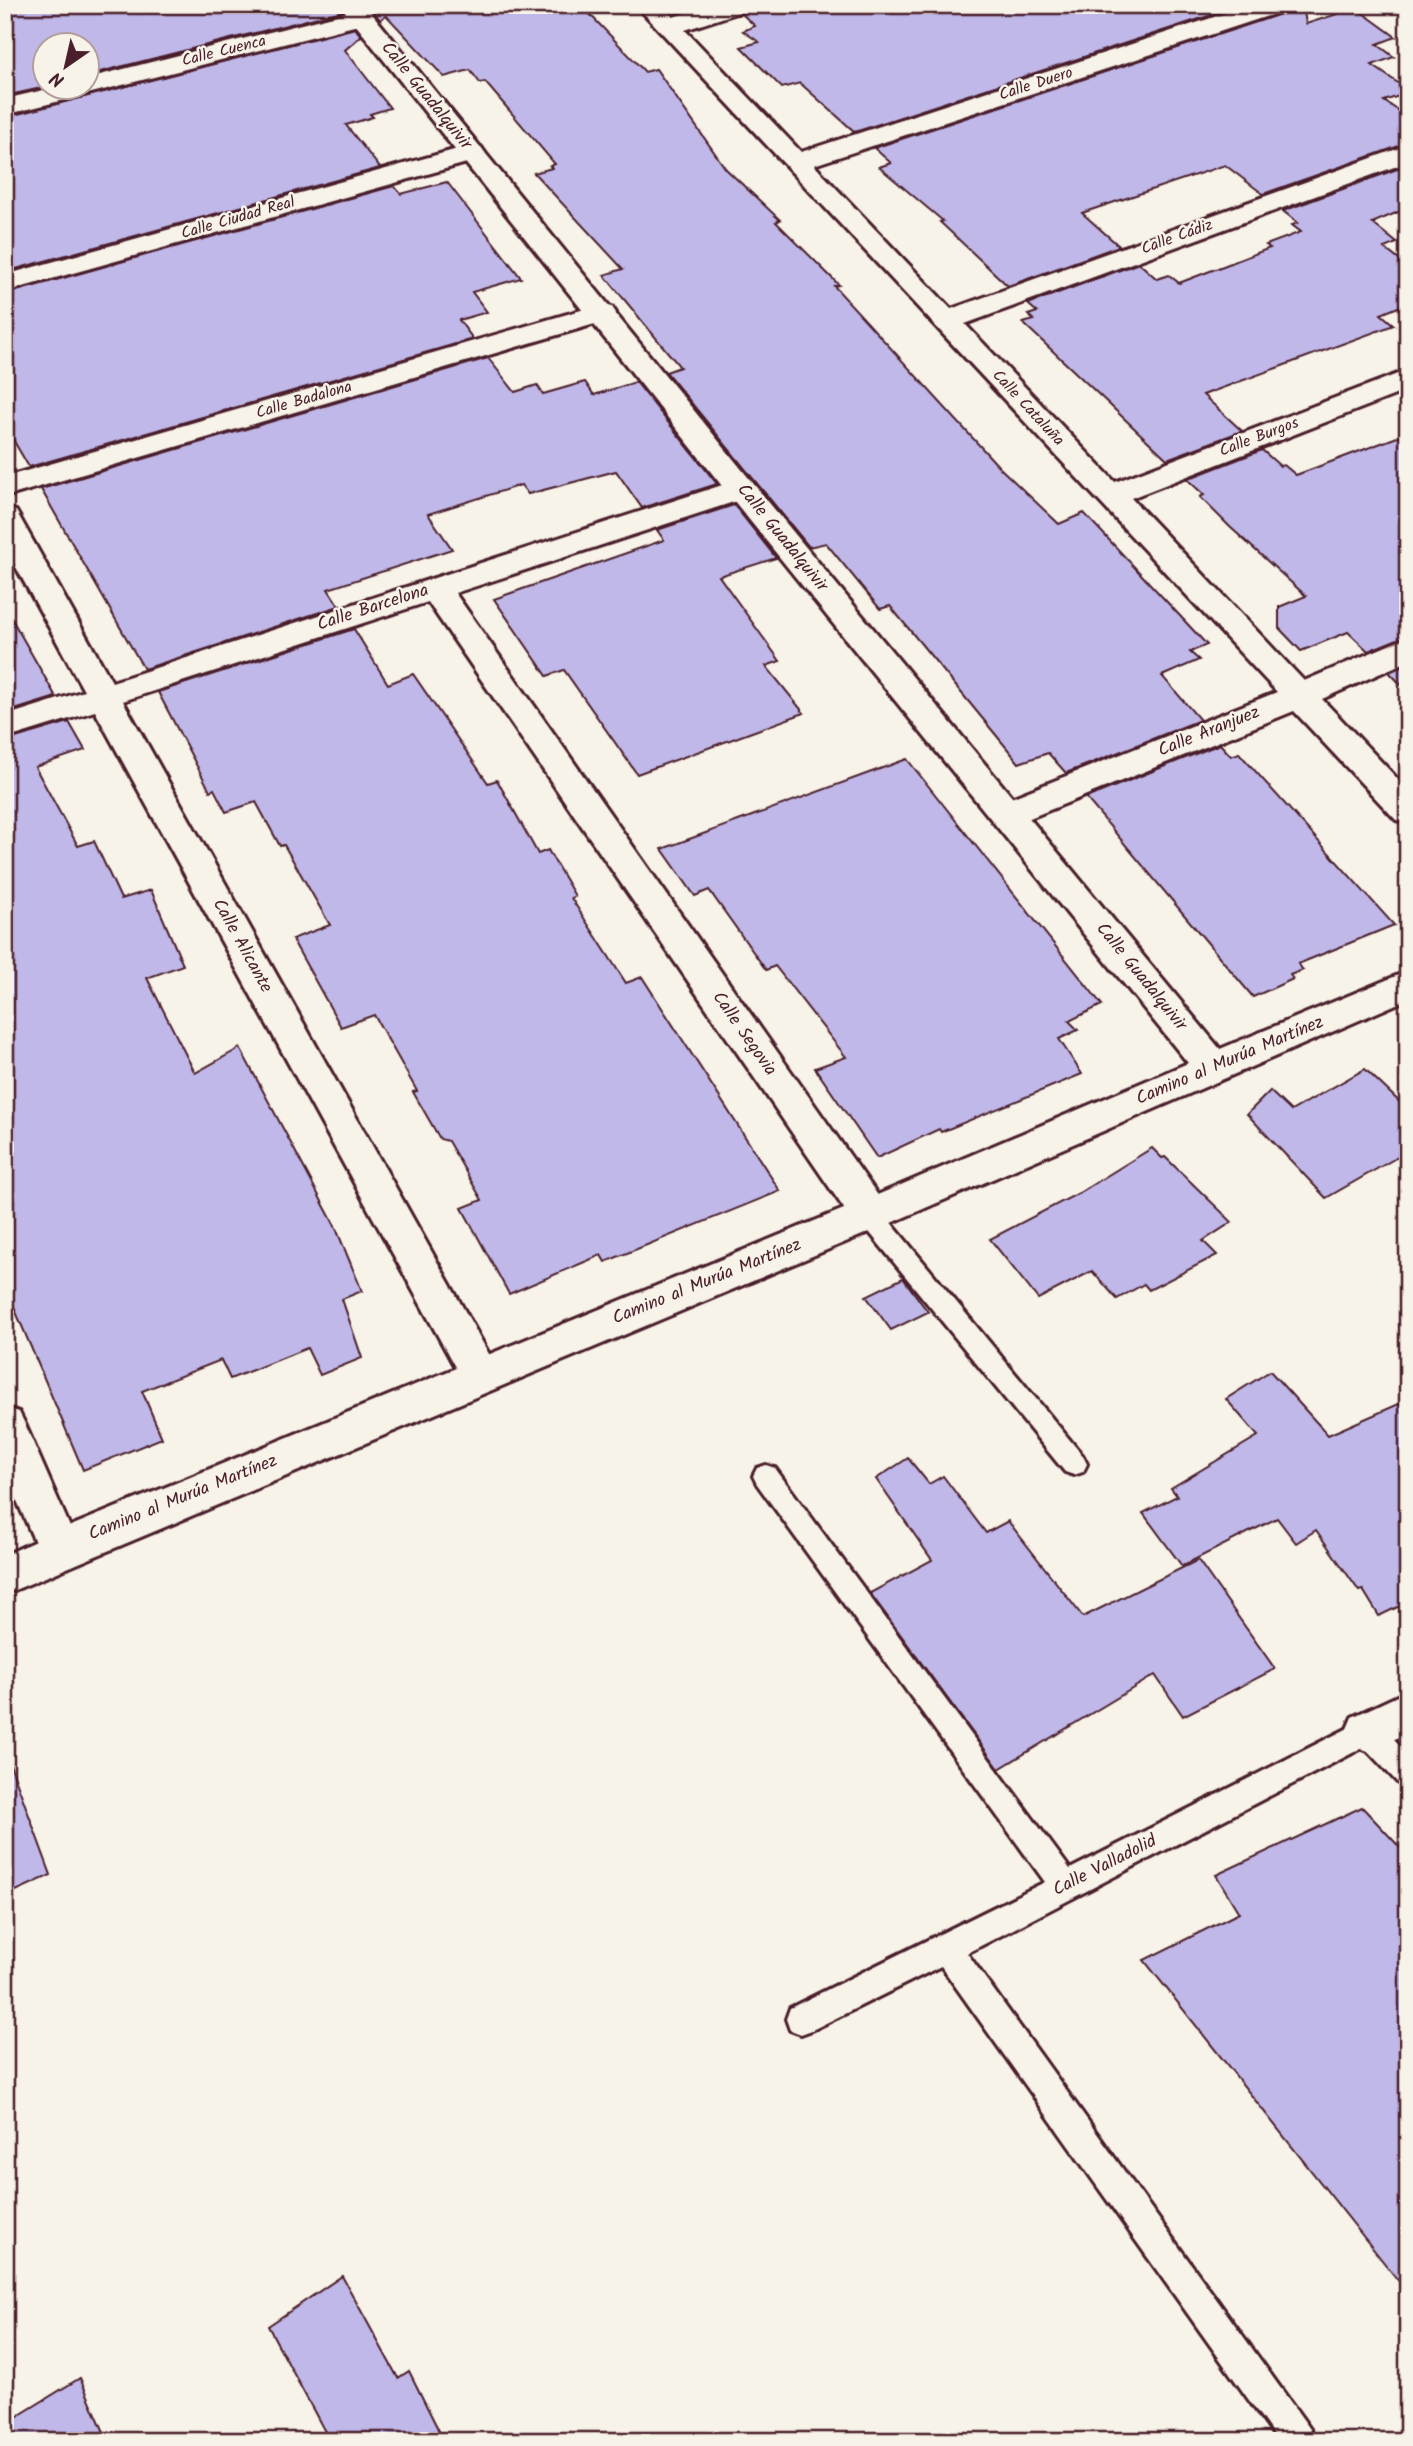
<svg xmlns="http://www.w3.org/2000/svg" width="1413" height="2446" viewBox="0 0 1413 2446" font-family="Kalam,sans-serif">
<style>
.building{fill:#c0b8e9;stroke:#4a1f2b;stroke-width:2}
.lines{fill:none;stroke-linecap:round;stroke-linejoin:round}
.lane-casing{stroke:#4a1f2b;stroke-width:6}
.street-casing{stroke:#4a1f2b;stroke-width:6}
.secondary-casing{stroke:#4a1f2b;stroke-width:6}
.lane{fill:#f7f3e8;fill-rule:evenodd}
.street{fill:#f7f3e8;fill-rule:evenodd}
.secondary{fill:#f7f3e8;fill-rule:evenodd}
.labels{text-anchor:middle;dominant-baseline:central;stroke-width:5;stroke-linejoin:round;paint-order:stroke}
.far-street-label{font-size:16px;fill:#4a1f2b;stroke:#f7f3e8}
.street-label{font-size:18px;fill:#4a1f2b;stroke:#f7f3e8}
</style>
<rect width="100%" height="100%" fill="#f7f3e8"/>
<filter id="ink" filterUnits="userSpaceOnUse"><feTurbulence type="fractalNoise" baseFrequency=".0143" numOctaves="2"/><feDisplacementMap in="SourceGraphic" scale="14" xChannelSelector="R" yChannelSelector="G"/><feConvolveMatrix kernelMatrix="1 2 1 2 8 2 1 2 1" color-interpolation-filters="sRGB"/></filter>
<g filter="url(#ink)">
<!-- building -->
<g class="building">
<polygon points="5,5 338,5 342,11 88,75 88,46 46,46 46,87 5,96"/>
<polygon points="369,5 581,5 645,72 656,69 726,169 780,220 776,222 839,285 834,286 1000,468 1059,524 1084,513 1207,645 1190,652 1199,660 1162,676 1200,720 1066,773 1048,753 1019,763 890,606 880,609 826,543 809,547 666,372 680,367 604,275 623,269 534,173 552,168 550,166 555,164 485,82 480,83 470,70 444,77 386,15 380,20"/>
<polygon points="751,5 1242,5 855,132 800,83 782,88 741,47 759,42 743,31 755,26 742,14 748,11"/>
<polygon points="1291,5 1303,5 1306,24 1356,8 1396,37 1377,44 1394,57 1372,65 1408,90 1408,93 1384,101 1408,117 1408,143 1263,194 1225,165 1082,213 1119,246 1008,286 940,222 943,221 879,167 891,163 874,148 1287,12"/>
<polygon points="355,28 361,36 345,50 390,108 370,114 373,117 346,125 380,168 5,272 5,117"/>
<polygon points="1408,165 1408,208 1372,223 1397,243 1384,248 1408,267 1408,303 1381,314 1394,325 1203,395 1242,431 1167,459 1023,323 1034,320 1028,315 1037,312 1028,304 1139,263 1157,279 1169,275 1179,283 1270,248 1266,245 1301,232 1292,225 1298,223 1283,211"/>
<polygon points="447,182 521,278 472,292 487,312 459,320 473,339 29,467 5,426 5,294 394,186 401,194"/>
<polygon points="488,358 515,392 537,385 543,394 585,382 594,395 636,382 717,484 642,508 616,471 528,494 521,485 428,514 452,549 328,589 339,606 144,669 41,489"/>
<polygon points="1408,433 1408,635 1368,651 1348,632 1301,651 1279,628 1279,607 1306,596 1230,527 1200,497 1204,495 1187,479 1262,450 1280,466 1284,465 1296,475"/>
<polygon points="734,505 776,558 719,576 780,661 766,666 804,713 637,774 564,670 547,676 494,599 664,540 657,530"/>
<polygon points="5,607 56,697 5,713"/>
<polygon points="354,629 388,684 413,674 488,783 497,780 538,854 548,850 575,896 571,898 626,983 642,977 780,1191 605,1262 601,1255 509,1294 462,1208 482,1200 448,1141 440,1139 413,1092 417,1091 374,1015 341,1027 292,939 330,925 284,845 280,846 256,802 226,812 214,789 210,791 158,692"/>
<polygon points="1408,664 1408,692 1389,672"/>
<polygon points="69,722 85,750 35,767 78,846 94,841 121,899 151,890 183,965 147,978 195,1073 240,1048 335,1226 362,1291 342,1299 362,1358 320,1375 307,1348 230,1379 221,1360 142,1391 162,1438 83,1470 5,1286 5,741"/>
<polygon points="1220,744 1231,756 1239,753 1394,925 1298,964 1303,970 1290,975 1293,979 1253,997 1086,798"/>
<polygon points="907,759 1102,1005 1069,1021 1078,1030 1059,1039 1082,1074 941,1132 939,1129 877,1158 815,1068 846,1057 775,966 766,970 709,890 695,896 662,849"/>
<polygon points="1365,1069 1408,1110 1408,1151 1326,1198 1247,1114 1270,1091 1291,1111"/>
<polygon points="1152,1148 1162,1158 1165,1157 1232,1222 1203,1241 1217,1255 1149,1290 1144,1284 1117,1299 1092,1271 1038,1299 990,1239 1079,1193"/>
<polygon points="903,1278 928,1312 891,1330 866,1296"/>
<polygon points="1270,1371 1328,1435 1408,1400 1408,1602 1379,1616 1363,1590 1359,1591 1316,1530 1296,1543 1277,1518 1182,1566 1143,1513 1177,1496 1171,1488 1258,1436 1226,1399"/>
<polygon points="908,1458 929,1484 943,1476 986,1533 1008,1521 1083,1617 1198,1560 1275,1669 1183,1716 1155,1675 999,1769 870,1593 932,1560 876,1479"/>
<polygon points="10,1764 51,1875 5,1896 5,1765"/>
<polygon points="1362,1807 1408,1856 1408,2293 1144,1960 1239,1913 1216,1875"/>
<polygon points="342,2276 398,2378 409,2371 444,2441 330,2441 268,2326"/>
<polygon points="80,2378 108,2441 5,2441 5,2424"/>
</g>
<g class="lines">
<defs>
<g id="lane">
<polygon points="870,1205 879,1208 1083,1456 1087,1464 1083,1472 1074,1475 1065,1472 861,1222 858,1215 861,1208"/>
<polygon points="766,1465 775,1468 1070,1869 1368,1718 1378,1722 1408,1754 1408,1787 1398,1783 1364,1747 967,1953 1310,2429 1314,2441 1278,2441 941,1966 812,2030 801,2034 790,2030 786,2019 790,2008 1045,1882 757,1484 753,1476 757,1468"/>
</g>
<g id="street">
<polygon points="636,5 662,5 673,17 711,5 749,5 746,10 685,30 801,152 1251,5 1289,5 1286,10 814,165 951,309 1408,145 1408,162 965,324 1115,482 1408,370 1408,390 1131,498 1304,681 1408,637 1408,661 1322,699 1408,790 1408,823 1396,820 1294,711 1020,822 1008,825 996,822 991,813 996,804 1277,692"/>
<polygon points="361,9 370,12 374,17 370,22 5,115 5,99 52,88 88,88 88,78"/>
<polygon points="472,145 481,147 485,153 481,159 5,292 5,275"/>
<polygon points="602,304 612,307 616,313 612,319 5,497 5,477"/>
<polygon points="741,479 752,482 756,489 752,496 455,593 884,1204 889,1215 884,1226 870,1231 856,1226 428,602 123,701 494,1363 500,1375 494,1387 480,1392 466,1387 95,711 5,739 5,716 84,691 5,547 5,508 16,511 20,518 112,682"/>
<polygon points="5,1407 19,1412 25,1424 80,1550 74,1563 59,1569 44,1563 5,1473"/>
<polygon points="1408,1691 1408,1733 1368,1751 1352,1745 1346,1731 1352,1717"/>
</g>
<polygon id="secondary" points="340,5 365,5 752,482 1220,1049 1408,971 1408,999 884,1226 5,1594 5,1555 44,1537 856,1204 1188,1063 730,496"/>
</defs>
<!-- lane casing -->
<use href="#lane" class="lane-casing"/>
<!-- street casing -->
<use href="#street" class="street-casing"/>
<!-- secondary casing -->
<use href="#secondary" class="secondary-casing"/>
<!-- lane -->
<use href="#lane" class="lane"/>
<!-- street -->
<use href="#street" class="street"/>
<!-- secondary -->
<use href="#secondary" class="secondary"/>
</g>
</g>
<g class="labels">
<!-- far-street labels -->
<g class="far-street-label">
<text transform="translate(224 51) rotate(-14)">Calle Cuenca</text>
<text transform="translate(1036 84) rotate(-18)">Calle Duero</text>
<text transform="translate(238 218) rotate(-16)">Calle Ciudad Real</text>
<text transform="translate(1177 237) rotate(-20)">Calle Cádiz</text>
<text transform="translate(304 400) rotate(-16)">Calle Badalona</text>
<text transform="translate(1028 408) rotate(47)">Calle Cataluña</text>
<text transform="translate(1259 437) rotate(-21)">Calle Burgos</text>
</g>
<!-- street labels -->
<g class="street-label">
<text transform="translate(426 96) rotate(51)">Calle Guadalquivir</text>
<text transform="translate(782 538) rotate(51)">Calle Guadalquivir</text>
<text transform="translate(373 608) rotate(-18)">Calle Barcelona</text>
<text transform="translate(1209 732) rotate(-22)">Calle Aranjuez</text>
<text transform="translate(242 946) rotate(61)">Calle Alicante</text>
<text transform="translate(1141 977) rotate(51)">Calle Guadalquivir</text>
<text transform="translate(744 1034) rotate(55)">Calle Segovia</text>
<text transform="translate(1230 1061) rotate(-23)">Camino al Murúa Martínez</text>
<text transform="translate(707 1282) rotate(-22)">Camino al Murúa Martínez</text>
<text transform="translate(183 1498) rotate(-22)">Camino al Murúa Martínez</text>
<text transform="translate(1105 1866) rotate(-27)">Calle Valladolid</text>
</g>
</g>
<!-- margin -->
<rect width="1413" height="2446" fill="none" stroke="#f7f3e8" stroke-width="28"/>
<rect x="14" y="14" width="1385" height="2418" fill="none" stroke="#4a1f2b" stroke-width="2.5" filter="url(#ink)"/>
<!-- north arrow -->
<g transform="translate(66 66) rotate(214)"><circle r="33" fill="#f7f3e8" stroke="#b29e9c" stroke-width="2"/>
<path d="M0-5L12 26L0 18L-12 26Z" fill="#4a1f2b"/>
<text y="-10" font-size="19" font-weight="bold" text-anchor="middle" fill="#4a1f2b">N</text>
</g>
</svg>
